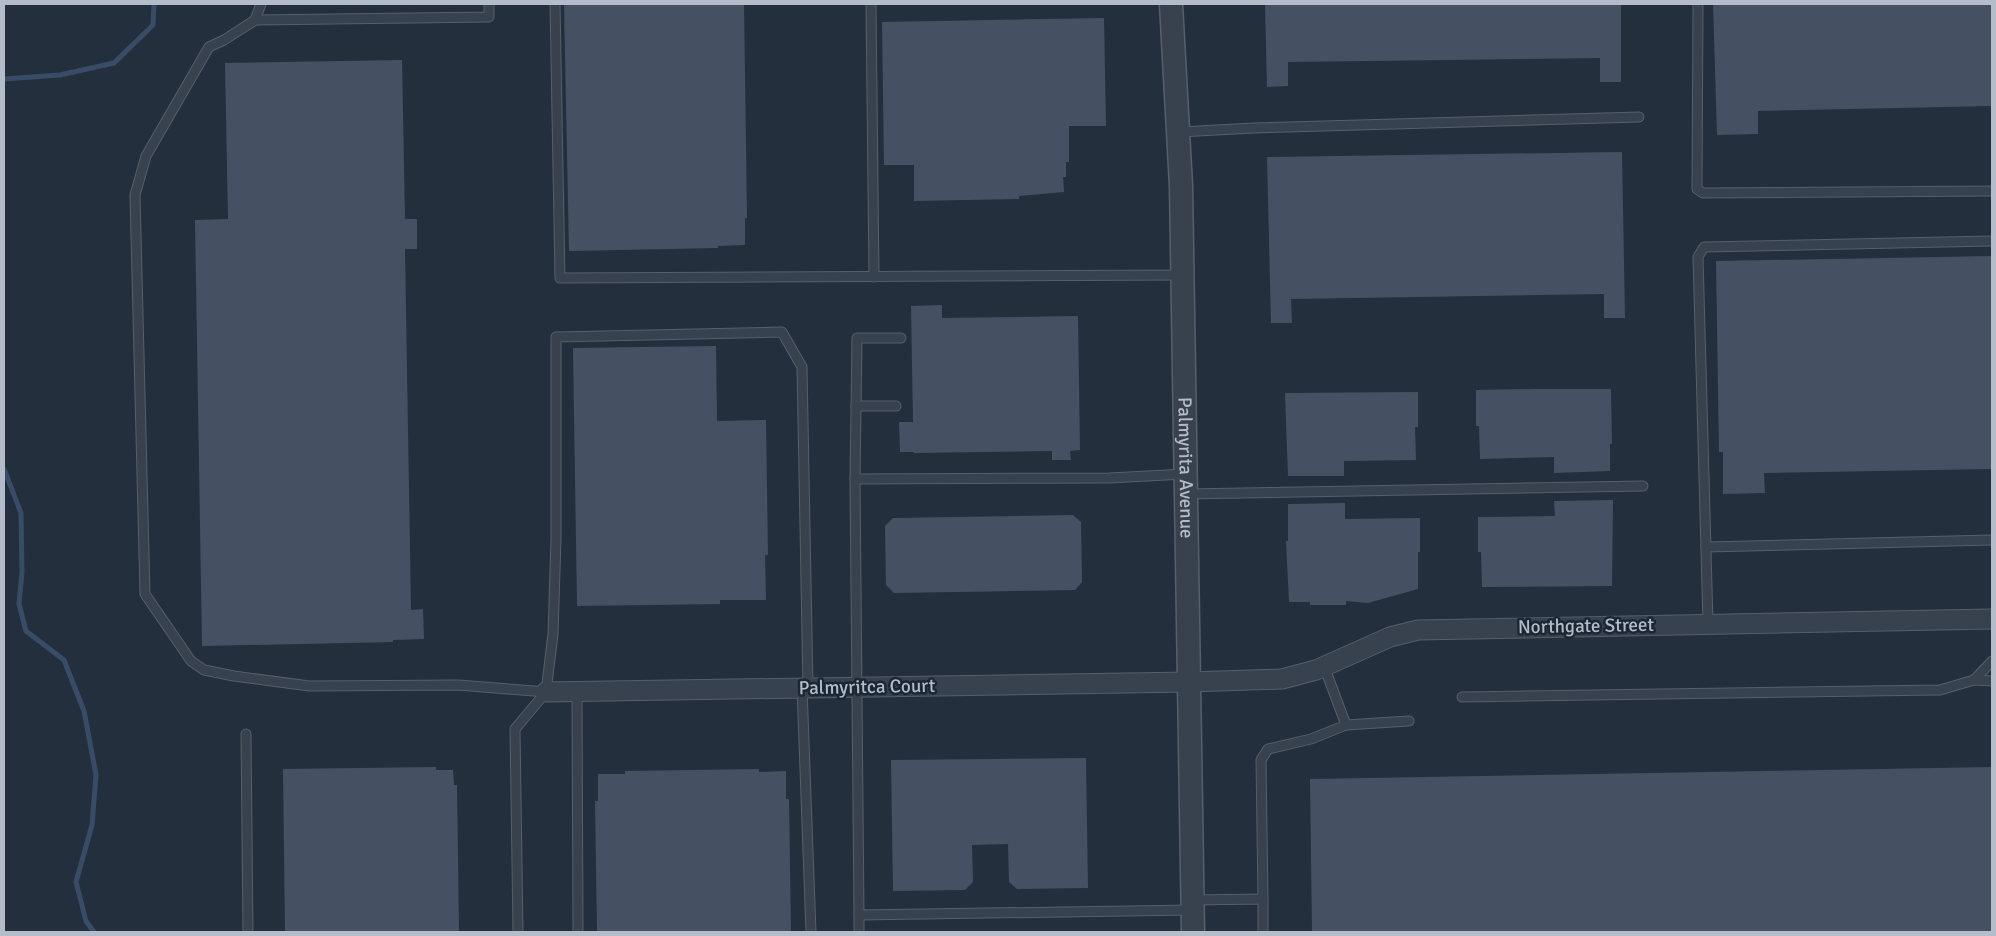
<svg xmlns="http://www.w3.org/2000/svg" width="1996" height="936" viewBox="0 0 1996 936" font-family="Signika,sans-serif">
<style>
.lines{fill:none;stroke-linecap:round;stroke-linejoin:round}
.stream{stroke:#394c67;stroke-width:5}
.building{fill:#455162}
.service-casing{stroke:#565f6c;stroke-width:11}
.minor-casing{stroke:#565f6c;stroke-width:21}
.tertiary-casing{stroke:#565f6c;stroke-width:25}
.service{stroke:#38414e;stroke-width:9}
.minor{stroke:#38414e;stroke-width:19}
.tertiary{stroke:#38414e;stroke-width:22}
.labels{text-anchor:middle;dominant-baseline:central;stroke-width:5;stroke-linejoin:round;paint-order:stroke}
.street-label{font-size:19px;fill:#b4bcc9;stroke:#1d2633}
</style>
<rect width="100%" height="100%" fill="#242f3e"/>
<g class="lines">
<!-- stream -->
<g class="stream">
<polyline points="4,79 60,75 114,63 153,25 154,4"/>
<polyline points="4,469 21,513 22,572 19,604 26,631 64,660 84,711 96,775 92,825 76,882 86,921 94,932"/>
</g>
</g>
<!-- building -->
<g class="building">
<polygon points="564,4 744,4 747,218 745,218 745,245 718,246 718,248 569,251"/>
<polygon points="1265,4 1621,4 1621,82 1600,82 1600,58 1288,62 1288,86 1267,87"/>
<polygon points="1713,4 1992,4 1992,106 1758,111 1758,134 1717,135"/>
<polygon points="1104,18 1106,126 1069,126 1069,162 1066,162 1066,177 1063,177 1064,192 1019,196 1019,199 914,201 914,165 884,165 882,22"/>
<polygon points="402,60 405,219 417,219 417,249 405,249 411,610 423,609 424,639 393,640 393,642 202,646 195,220 228,219 225,63"/>
<polygon points="1622,152 1625,318 1604,318 1604,294 1291,299 1292,323 1271,323 1267,157"/>
<polygon points="1992,256 1992,469 1764,473 1765,493 1723,494 1723,452 1719,452 1716,261"/>
<polygon points="942,305 942,318 1078,316 1080,450 1070,451 1071,460 1052,460 1052,451 914,453 914,452 900,452 899,422 913,422 911,306"/>
<polygon points="716,346 717,421 766,420 768,555 765,555 766,600 720,600 720,604 577,606 573,348"/>
<polygon points="1533,389 1611,389 1612,444 1610,444 1610,471 1554,473 1554,457 1480,459 1479,426 1476,426 1476,390"/>
<polygon points="1418,392 1418,427 1415,427 1416,460 1344,461 1344,476 1288,476 1285,393"/>
<polygon points="1613,500 1612,586 1482,587 1481,552 1478,552 1478,517 1555,516 1554,501"/>
<polygon points="1345,503 1345,519 1420,518 1420,552 1418,552 1418,589 1368,603 1346,601 1346,605 1310,605 1310,602 1289,602 1286,541 1288,541 1288,504"/>
<polygon points="1073,515 1081,522 1082,582 1075,590 894,593 886,585 885,526 893,518"/>
<polygon points="1086,758 1088,888 1017,889 1009,882 1008,844 972,845 973,882 965,890 893,891 891,760"/>
<polygon points="436,767 436,770 453,770 454,785 457,785 459,932 285,932 283,769"/>
<polygon points="1992,767 1992,932 1312,932 1310,779"/>
<polygon points="759,769 759,772 786,771 786,799 789,799 791,932 597,932 595,801 598,801 598,774 625,774 625,771"/>
</g>
<g class="lines">
<defs>
<g id="service">
<polyline points="489,4 489,17 255,20 224,40 209,47 146,156 135,195 145,594 191,661 204,670 234,676 309,686 458,685 546,692"/>
<polyline points="555,4 560,278 1182,275"/>
<polyline points="871,4 874,277"/>
<polyline points="1698,4 1697,189 1703,193 1992,191"/>
<polyline points="255,20 261,4"/>
<polyline points="1179,132 1254,128 1639,117"/>
<polyline points="856,406 896,406"/>
<polyline points="1185,474 1109,478 855,479 859,915 1192,910"/>
<polyline points="855,479 857,338 901,338"/>
<polyline points="1186,494 1643,486"/>
<polyline points="1706,547 1992,540"/>
<polyline points="1708,624 1698,257 1704,247 1992,241"/>
<polyline points="1324,666 1346,725"/>
<polyline points="1974,680 1992,681"/>
<polyline points="802,688 811,932"/>
<polyline points="577,692 578,932"/>
<polyline points="1462,697 1940,690 1974,680 1992,661"/>
<polyline points="246,734 248,932"/>
<polyline points="1263,899 1261,760 1268,749 1311,739 1346,725 1409,721"/>
<polyline points="1192,900 1263,899 1263,932"/>
<polyline points="859,915 859,932"/>
<polyline points="518,932 515,729 546,692 553,634 556,539 556,337 782,332 802,367 808,688"/>
</g>
<polyline id="minor" points="546,692 1189,682 1282,679 1316,670 1390,637 1418,630 1992,619"/>
<g id="tertiary">
<path id="s1" d="M1171 4 1181 186 1193 932"/>
</g>
</defs>
<!-- service casing -->
<use href="#service" class="service-casing"/>
<!-- minor casing -->
<use href="#minor" class="minor-casing"/>
<!-- tertiary casing -->
<use href="#tertiary" class="tertiary-casing"/>
<!-- service -->
<use href="#service" class="service"/>
<!-- minor -->
<use href="#minor" class="minor"/>
<!-- tertiary -->
<use href="#tertiary" class="tertiary"/>
</g>
<g class="labels">
<!-- street labels -->
<g class="street-label">
<text stroke="none"><textPath href="#s1" startOffset="464">Palmyrita Avenue</textPath></text>
<text transform="translate(1586 626) rotate(-1)">Northgate Street</text>
<text transform="translate(867 687) rotate(-1)">Palmyritca Court</text>
</g>
</g>
<!-- border -->
<rect width="1996" height="936" fill="none" stroke="#b4bcc9" stroke-width="10"/>
</svg>
